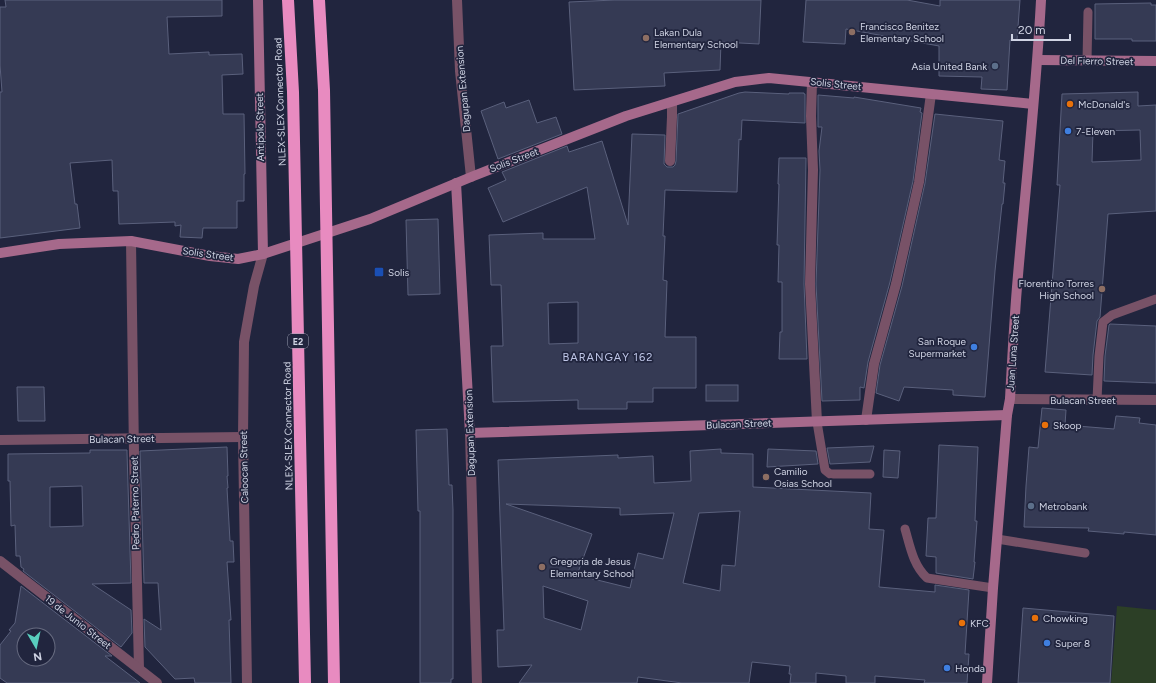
<svg xmlns="http://www.w3.org/2000/svg" width="1156" height="683" viewBox="0 0 1156 683" font-family="Figtree,sans-serif">
<style>
.green{fill:#2c3f26}
.building{fill:#353a54;stroke:#5a607c;fill-rule:evenodd}
.lines{fill:none;stroke-linecap:round;stroke-linejoin:round}
.lane{stroke:#785267;stroke-width:9}
.street{stroke:#785267;stroke-width:10}
.secondary{stroke:#a6698b;stroke-width:10}
.highway-bridge{stroke:#e88bc0;stroke-width:12}
.education-dot{fill:#8d6e63;stroke:#21253e;stroke-width:1.5}
.service-dot{fill:#5c6f8a;stroke:#21253e;stroke-width:1.5}
.food-dot{fill:#e8710a;stroke:#21253e;stroke-width:1.5}
.shop-dot{fill:#3f7fe0;stroke:#21253e;stroke-width:1.5}
.transit-dot{fill:#1a4fb4;stroke:#21253e;stroke-width:1.5}
.labels{text-anchor:middle;dominant-baseline:central;stroke-width:3.5;stroke-linejoin:round;paint-order:stroke}
.shield{fill:#21253e;stroke:#9ca0b2;stroke-width:1}
.shield-label{font-size:9px;font-weight:bold;fill:#d0d4e4}
.poi-label{font-size:10px;fill:#d0d4e4;stroke:#21253e;text-anchor:start}
.street-label{font-size:10px;fill:#d0d4e4;stroke:#21253e}
.neighbourhood-label{font-size:11px;letter-spacing:1px;fill:#bfc6e7;stroke:#21253e}
</style>
<rect width="100%" height="100%" fill="#21253e"/>
<!-- green -->
<polygon class="green" points="1117,606 1156,610 1156,683 1111,683"/>
<!-- building -->
<g class="building">
<polygon points="5,0 222,0 222,16 167,17 169,54 209,52 209,55 242,54 243,74 222,75 223,114 244,114 245,174 244,174 244,201 237,201 237,228 203,228 202,238 180,237 181,225 175,226 175,222 119,224 118,191 113,191 112,160 70,163 75,204 77,204 80,228 0,238 0,92 2,92 0,65 0,7 6,7"/>
<polygon points="615,0 761,0 759,44 721,42 720,70 664,73 665,86 574,90 569,2"/>
<polygon points="806,0 907,0 940,6 940,0 1020,0 1017,40 1010,40 1007,90 981,89 982,77 939,76 939,46 846,29 845,44 803,42"/>
<polygon points="1151,3 1151,5 1156,5 1156,41 1132,41 1132,39 1095,39 1095,4"/>
<path d="M745 92 789 94V93H804V94H805V123L742 120 741 140 739 139 737 192 665 190 663 236H665L663 280 667 281 665 337H696V388H653V402H627V409H578V400L493 402 491 346H503L501 285H491L489 235 543 233V239H595L587 187 503 222 488 188 506 180 502 172 567 146 569 152 602 141 628 225 632 134 665 135 664 164 667 167H673L675 165 676 161 678 114 739 93ZM578 302V343L549 344 548 303Z"/>
<path d="M1138 92V106L1156 105V211L1108 214 1100 317 1097 321 1093 355 1092 375 1045 372 1060 185H1057L1062 94ZM1140 130 1141 160 1092 162 1093 131Z"/>
<polygon points="818,95 854,98 854,97 921,108 920,112 922,113 913,181 890,282 868,362 864,388 860,387 860,400 822,401 816,284 820,170 819,151 822,127 818,127"/>
<polygon points="529,100 537,123 556,117 562,134 498,159 481,111 504,102 506,108"/>
<polygon points="935,114 1003,121 999,160 1005,161 1003,183 1005,183 1003,204 1002,204 995,271 985,397 953,395 953,390 904,387 899,401 876,393 880,365 902,286 925,183"/>
<polygon points="779,158 806,158 804,284 807,359 779,359 780,332 782,332 782,282 778,282 779,245 777,245 779,184 778,184"/>
<polygon points="438,219 440,294 408,295 406,220"/>
<polygon points="1110,324 1156,326 1156,383 1104,381 1105,356 1109,325"/>
<rect x="706" y="385" width="32" height="16"/>
<polygon points="17,387 44,387 45,421 18,421"/>
<polygon points="1042,408 1066,410 1065,425 1114,429 1116,416 1140,418 1139,423 1156,425 1156,535 1124,532 1124,534 1088,531 1089,528 1024,527 1026,486 1029,447 1038,448"/>
<polygon points="447,429 449,485 452,485 453,510 453,679 451,679 451,683 420,683 420,511 418,511 416,430"/>
<polygon points="939,445 978,447 975,521 977,521 974,562 975,562 973,579 936,573 936,557 926,556 928,518 936,518"/>
<polygon points="874,446 870,462 830,464 827,448"/>
<polygon points="227,447 228,476 227,476 228,488 227,488 230,541 233,541 234,562 227,562 231,620 229,620 231,683 195,683 194,678 175,679 145,647 144,619 161,630 158,583 144,583 140,451"/>
<path d="M721 449V453L753 454V487L871 493 869 529 884 530 879 587 935 592V585L969 590 965 654H969L967 683H924L925 680 875 676V683H846V676L816 673V683H790L791 674H789L790 666 752 662 749 683H682L638 677 637 683H519L532 665 498 667 497 630H504L498 460 618 455V458L653 456 654 483 691 481 690 451ZM506 504 620 508V515L674 513 663 559 638 553 630 588 577 575 592 534ZM740 511 735 566 722 565 720 591 683 583 699 513ZM543 586 588 601 581 630 544 618Z"/>
<polygon points="768,449 816,451 818,464 767,467"/>
<path d="M90 450H127V452L131 583 92 584 131 610 132 633 121 647 23 571 24 569 21 567 20 556H16L15 525 11 526 10 481H8V454L90 453ZM82 486 83 526 50 527V487Z"/>
<polygon points="884,450 900,451 898,478 883,477"/>
<path d="M21 586 112 656H105L140 683H7L0 678V645L11 631 9 630 15 623ZM24 635H48V659H24Z"/>
<polygon points="1023,608 1114,616 1110,683 1018,683"/>
</g>
<g class="lines">
<!-- lane -->
<g class="lane">
<polyline points="1087,61 1088,12"/>
<polyline points="1097,400 1099,356 1103,322 1112,315 1156,299"/>
<polyline points="817,422 825,470 830,474 870,474"/>
<path d="M905 529C910 546 913 565 927 578L993 588"/>
<polyline points="997,539 1085,553"/>
</g>
<!-- street -->
<g class="street">
<polyline points="457,0 460,71 471,177"/>
<polyline points="812,82 811,116 813,170 810,284 817,422"/>
<polyline points="670,161 672,117 672,102"/>
<polyline points="131,241 134,454 139,669"/>
<polyline points="1010,399 1156,400"/>
<polyline points="866,420 874,364 896,284 919,182 931,94"/>
<polyline points="470,433 477,683"/>
<polyline points="0,440 243,437"/>
<polyline points="0,561 157,683"/>
<polyline points="247,683 243,437 244,342 254,286 263,254"/>
</g>
<!-- secondary -->
<g class="secondary">
<polyline points="258,0 263,254"/>
<polyline points="1038,60 1156,61"/>
<polyline points="456,183 470,433 1007,415"/>
<polyline points="0,253 59,244 131,241 210,256 238,259 263,254 370,219 471,177 626,116 735,82 769,78 1033,104"/>
<path d="M987 683 993 588 1007 415 1010 399C1012 362 1014 324 1017 287 1025 191 1036 96 1041 0"/>
</g>
<!-- highway-bridge -->
<g class="highway-bridge">
<polyline points="288,0 293,92 305,683"/>
<polyline points="319,0 324,90 334,683"/>
</g>
</g>
<!-- markers -->
<g class="education-dot">
<circle cx="852" cy="32" r="4"/>
<circle cx="646" cy="38" r="4"/>
<circle cx="1102" cy="289" r="4"/>
<circle cx="766" cy="477" r="4"/>
<circle cx="542" cy="567" r="4"/>
</g>
<g class="service-dot">
<circle cx="995" cy="66" r="4"/>
<circle cx="1031" cy="506" r="4"/>
</g>
<g class="food-dot">
<circle cx="1070" cy="104" r="4"/>
<circle cx="1045" cy="425" r="4"/>
<circle cx="1035" cy="618" r="4"/>
<circle cx="962" cy="623" r="4"/>
</g>
<g class="shop-dot">
<circle cx="1068" cy="131" r="4"/>
<circle cx="974" cy="347" r="4"/>
<circle cx="1047" cy="643" r="4"/>
<circle cx="947" cy="668" r="4"/>
</g>
<rect class="transit-dot" x="374" y="267" width="10" height="10" rx="2"/>
<g class="labels">
<!-- shield labels -->
<rect class="shield" x="288" y="334" width="20" height="14" rx="3"/>
<g class="shield-label">
<text x="298" y="341">E2</text>
</g>
<!-- poi labels -->
<g class="poi-label">
<text x="860" y="26">Francisco Benitez<tspan x="860" dy="12">Elementary School</tspan></text>
<text x="654" y="32">Lakan Dula<tspan x="654" dy="12">Elementary School</tspan></text>
<text x="987" y="66" text-anchor="end">Asia United Bank</text>
<text x="1078" y="104">McDonald's</text>
<text x="1076" y="131">7-Eleven</text>
<text x="388" y="272">Solis</text>
<text x="1094" y="283" text-anchor="end">Florentino Torres<tspan x="1094" dy="12">High School</tspan></text>
<text x="966" y="341" text-anchor="end">San Roque<tspan x="966" dy="12">Supermarket</tspan></text>
<text x="1053" y="425">Skoop</text>
<text x="774" y="471">Camilio<tspan x="774" dy="12">Osias School</tspan></text>
<text x="1039" y="506">Metrobank</text>
<text x="550" y="561">Gregoria de Jesus<tspan x="550" dy="12">Elementary School</tspan></text>
<text x="1043" y="618">Chowking</text>
<text x="970" y="623">KFC</text>
<text x="1055" y="643">Super 8</text>
<text x="955" y="668">Honda</text>
</g>
<!-- street labels -->
<g class="street-label">
<text transform="translate(1097 61) rotate(1)">Del Fierro Street</text>
<text transform="translate(836 84) rotate(6)">Solis Street</text>
<text transform="translate(463 89) rotate(-95)">Dagupan Extension</text>
<text transform="translate(280 102) rotate(-92)">NLEX-SLEX Connector Road</text>
<text transform="translate(260 127) rotate(-91)">Antipolo Street</text>
<text transform="translate(514 160) rotate(-21)">Solis Street</text>
<text transform="translate(208 254) rotate(8)">Solis Street</text>
<text transform="translate(1013 353) rotate(-86)">Juan Luna Street</text>
<text x="1083" y="400">Bulacan Street</text>
<text transform="translate(739 424) rotate(-2)">Bulacan Street</text>
<text transform="translate(288 426) rotate(-91)">NLEX-SLEX Connector Road</text>
<text transform="translate(470 433) rotate(-92)">Dagupan Extension</text>
<text transform="translate(122 439) rotate(-1)">Bulacan Street</text>
<text transform="translate(244 467) rotate(-91)">Caloocan Street</text>
<text transform="translate(135 503) rotate(-91)">Pedro Paterno Street</text>
<text transform="translate(78 622) rotate(38)">19 de Junio Street</text>
</g>
<!-- neighbourhood labels -->
<g class="neighbourhood-label">
<text x="608" y="357">BARANGAY 162</text>
</g>
</g>
<!-- north arrow -->
<g transform="translate(36 647) rotate(171)"><circle r="19" fill="#21253e" stroke="#676b80"/>
<path d="M0-3L7 15L0 10L-7 15Z" fill="#59cebe"/>
<text y="-6" font-size="11" font-weight="bold" text-anchor="middle" fill="#d0d4e4">N</text>
</g>
<!-- scale -->
<path d="M1012 34v6h58v-6" fill="none" stroke="#d0d4e4" stroke-width="2"/>
<text x="1018" y="34" font-size="12" fill="#d0d4e4" stroke="#21253e" stroke-width="3" paint-order="stroke">20 m</text>
</svg>
